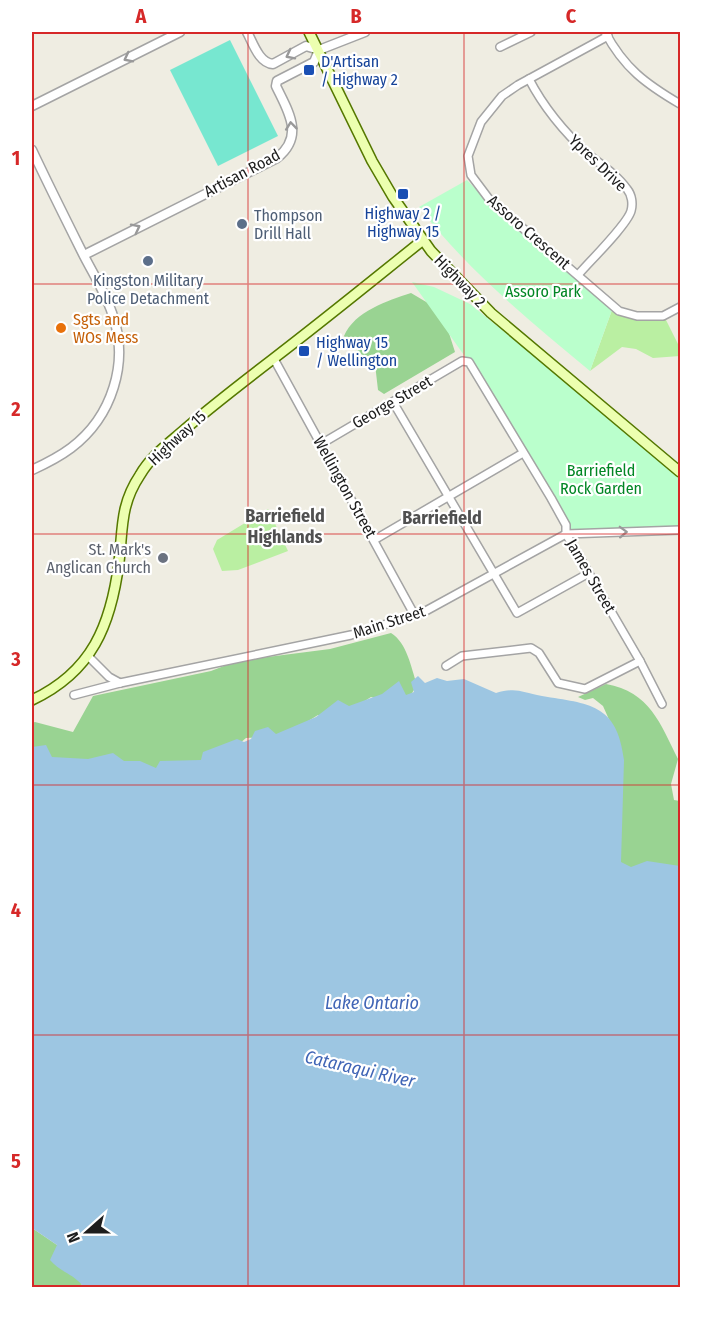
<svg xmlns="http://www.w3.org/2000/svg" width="712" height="1319" viewBox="0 0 712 1319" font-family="'Fira Sans Condensed',sans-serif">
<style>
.grass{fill:#baefa2}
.forest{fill:#99d392}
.park{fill:#baffcc}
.pitch{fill:#77e7d0}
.water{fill:#9dc6e2}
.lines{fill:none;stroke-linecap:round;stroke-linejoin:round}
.minor-casing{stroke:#a4a4a4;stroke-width:10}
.tertiary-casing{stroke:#a4a4a4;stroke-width:11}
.secondary-casing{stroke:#557800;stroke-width:12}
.minor{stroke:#fff;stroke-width:7}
.tertiary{stroke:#fff;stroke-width:8}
.secondary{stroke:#ecffb0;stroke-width:9}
.oneway{stroke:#999}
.grid{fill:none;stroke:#d62828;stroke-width:1.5;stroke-opacity:0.55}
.transit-dot{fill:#1a4fb4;stroke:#fff;stroke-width:2}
.service-dot{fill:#5c6f8a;stroke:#fff;stroke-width:2}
.food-dot{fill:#e8710a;stroke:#fff;stroke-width:2}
.worship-dot{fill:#6b7280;stroke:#fff;stroke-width:2}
.labels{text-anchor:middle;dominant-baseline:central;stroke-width:4.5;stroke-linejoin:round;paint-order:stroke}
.transit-label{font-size:16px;fill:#164399;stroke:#fff;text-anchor:start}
.street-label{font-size:16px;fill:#1d1d1d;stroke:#fff}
.service-label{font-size:16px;fill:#4e5e75;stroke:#fff;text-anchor:start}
.park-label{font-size:16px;fill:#018624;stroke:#fff}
.food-label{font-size:16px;fill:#c56008;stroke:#fff;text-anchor:start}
.worship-label{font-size:16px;fill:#5b616d;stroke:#fff;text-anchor:end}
.neighbourhood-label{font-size:18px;font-weight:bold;fill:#505050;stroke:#fff}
.water-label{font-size:18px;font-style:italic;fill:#4065b6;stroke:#fff}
.neatline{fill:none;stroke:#d62828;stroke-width:2}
.grid-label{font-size:20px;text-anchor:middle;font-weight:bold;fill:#d62828}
</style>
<rect width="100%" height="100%" fill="#efede2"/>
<!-- grass -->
<g class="grass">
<polygon points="612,310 631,315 663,314 680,348 680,356 653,358 636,349 622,347 590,371"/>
<polygon points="268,509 288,551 238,570 222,571 213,549 217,540"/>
</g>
<!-- forest -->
<g class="forest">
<path d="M411 293 433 306 448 330 455 352 384 394 378 390 375 364 362 355 344 336C355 311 387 301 411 293Z"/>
<path d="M391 633C407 643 411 667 417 685L404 706 371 697 343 715H318L305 723 291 736 246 738 233 749 192 773H145L32 760V723L35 722 73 732 93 696 211 671 237 661 330 649Z"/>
<path d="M606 684C650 692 660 723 678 759L671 784 674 800 680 801V869L628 874 612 863 615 733 603 706 593 698 585 700 578 697Z"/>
<polygon points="32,1228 57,1245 82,1285 81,1287 32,1287"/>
</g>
<!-- park -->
<g class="park">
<path d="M467 180 487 201 612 310 590 371C529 320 468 271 419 207Z"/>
<polygon points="412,282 434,287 470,304 680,474 680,530 566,534 566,525 471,365"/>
</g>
<!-- pitch -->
<polygon class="pitch" points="230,40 278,136 218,166 170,70"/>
<!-- water -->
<path class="water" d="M418 676 425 683 437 678 447 681 464 679 496 693C517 687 521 692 542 696 589 704 617 703 624 760L621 862 631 867 647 861 680 866V1287H81L82 1285C73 1274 59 1271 50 1260L57 1245 32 1228V747L46 745 52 757 88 759 113 753 124 761H140L156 768 160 761 201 760 203 752 237 739 244 742 251 739 255 731 268 727 276 734 316 717 338 700 349 706 382 694 399 681 406 695 414 692 411 682Z"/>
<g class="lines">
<defs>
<g id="minor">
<path d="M605 32C624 68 646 84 680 104"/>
<polyline points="608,36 518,85 502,96 481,122 468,156 471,175 489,199 619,311 637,316 663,316 680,307"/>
<polyline points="500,47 531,32"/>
<path d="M529 79C544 108 565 133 589 155 602 165 618 176 627 189 632 195 633 204 631 211 627 225 589 262 578 275"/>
<polyline points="274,359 415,616"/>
<polyline points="393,402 517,613 589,573"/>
<polyline points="321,444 462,361 469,362 551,498 566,525 566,534 640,661 662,704"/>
<polyline points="374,540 523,453"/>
<polyline points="88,656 109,677 120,683"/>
<polyline points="446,666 462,656 531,648 539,653 558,683 585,689 640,661"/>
<polyline points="74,695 120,683 351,635 422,613 566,534 680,530"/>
</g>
<g id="tertiary">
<path d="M247 32C253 43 259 63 273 64L306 46 319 50"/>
<polyline points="319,50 365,32"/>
<polyline points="32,106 180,32"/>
<path d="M32 150C48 184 65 218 82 252 92 272 105 292 112 313 130 362 112 417 71 448 59 457 45 464 32 470"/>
<path d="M84 255 277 158C305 136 288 111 276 86L277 81 314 62 319 50"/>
</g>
<g id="secondary">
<polyline points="309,32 372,161 393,197 431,251 491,313 680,472"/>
<path d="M32 700C92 672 111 625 119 562 123 528 120 505 140 475 151 456 168 444 184 430 213 405 243 382 273 359 324 320 373 280 423 240"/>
</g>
</defs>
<!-- minor casing -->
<use href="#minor" class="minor-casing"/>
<!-- tertiary casing -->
<use href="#tertiary" class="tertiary-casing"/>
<!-- secondary casing -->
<use href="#secondary" class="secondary-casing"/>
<!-- minor -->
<use href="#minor" class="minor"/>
<!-- tertiary -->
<use href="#tertiary" class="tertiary"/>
<!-- secondary -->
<use href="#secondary" class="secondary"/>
</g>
<!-- one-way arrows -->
<defs><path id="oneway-chevron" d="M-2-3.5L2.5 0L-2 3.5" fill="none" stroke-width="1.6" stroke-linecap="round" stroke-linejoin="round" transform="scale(1.5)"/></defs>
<g class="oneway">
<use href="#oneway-chevron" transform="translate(290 55) rotate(153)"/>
<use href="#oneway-chevron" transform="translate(128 58) rotate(153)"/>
<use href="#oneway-chevron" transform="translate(291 126) rotate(-96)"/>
<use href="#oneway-chevron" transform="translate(136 228) rotate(-27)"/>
<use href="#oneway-chevron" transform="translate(623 532) rotate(-2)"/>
</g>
<!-- grid -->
<path class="grid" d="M248 32V1288M464 32V1288M32 284H680M32 534H680M32 785H680M32 1035H680"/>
<!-- markers -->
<g class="transit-dot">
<rect x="303" y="64" width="12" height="12" rx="3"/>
<rect x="397" y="188" width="12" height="12" rx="3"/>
<rect x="298" y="345" width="12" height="12" rx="3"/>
</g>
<g class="service-dot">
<circle cx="242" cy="224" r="6"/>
<circle cx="148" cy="261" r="6"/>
</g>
<circle class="food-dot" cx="61" cy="328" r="6"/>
<circle class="worship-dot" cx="163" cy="558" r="6"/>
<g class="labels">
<!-- transit labels -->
<g class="transit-label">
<text x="321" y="61">D'Artisan<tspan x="321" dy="18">/ Highway 2</tspan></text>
<text x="403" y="213" text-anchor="middle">Highway 2 /<tspan x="403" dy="18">Highway 15</tspan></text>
<text x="316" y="342">Highway 15<tspan x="316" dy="18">/ Wellington</tspan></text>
</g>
<!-- street labels -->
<g class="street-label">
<text transform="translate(598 163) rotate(44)">Ypres Drive</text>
<text transform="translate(242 173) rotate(-28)">Artisan Road</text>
<text transform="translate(529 232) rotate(41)">Assoro Crescent</text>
<text transform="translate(460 281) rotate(46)">Highway 2</text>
<text transform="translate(392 402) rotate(-30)">George Street</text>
<text transform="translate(177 438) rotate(-43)">Highway 15</text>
<text transform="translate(345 487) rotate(61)">Wellington Street</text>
<text transform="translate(591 576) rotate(60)">James Street</text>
<text transform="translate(389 622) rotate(-18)">Main Street</text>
</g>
<!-- service labels -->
<g class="service-label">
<text x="254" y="215">Thompson<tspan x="254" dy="18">Drill Hall</tspan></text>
<text x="148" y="280" text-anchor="middle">Kingston Military<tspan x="148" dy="18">Police Detachment</tspan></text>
</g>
<!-- park labels -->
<g class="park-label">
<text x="543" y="291">Assoro Park</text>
<text x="601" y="470">Barriefield<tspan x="601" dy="18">Rock Garden</tspan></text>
</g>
<!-- food labels -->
<g class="food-label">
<text x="73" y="319">Sgts and<tspan x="73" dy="18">WOs Mess</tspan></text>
</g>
<!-- worship labels -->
<g class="worship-label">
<text x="151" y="549">St. Mark's<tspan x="151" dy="18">Anglican Church</tspan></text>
</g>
<!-- neighbourhood labels -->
<g class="neighbourhood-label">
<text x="285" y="516">Barriefield<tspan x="285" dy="21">Highlands</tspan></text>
<text x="442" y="518">Barriefield</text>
</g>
<!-- water labels -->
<g class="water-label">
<text x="372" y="1003">Lake Ontario</text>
<text transform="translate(360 1069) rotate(13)">Cataraqui River</text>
</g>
</g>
<!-- border -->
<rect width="712" height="1319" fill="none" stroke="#ffffff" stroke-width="66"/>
<!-- north arrow -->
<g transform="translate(87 1232) rotate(249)" stroke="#ffffff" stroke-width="4.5" paint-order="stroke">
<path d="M0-4.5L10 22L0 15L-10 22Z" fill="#1d1d1d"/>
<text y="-9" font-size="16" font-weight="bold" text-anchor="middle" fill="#1d1d1d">N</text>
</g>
<rect x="33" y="33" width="646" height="1253" class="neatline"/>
<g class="grid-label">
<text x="141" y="23">A</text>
<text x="356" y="23">B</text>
<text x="571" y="23">C</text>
<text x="16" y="165">1</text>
<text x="16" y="416">2</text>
<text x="16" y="666">3</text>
<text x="16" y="917">4</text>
<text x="16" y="1168">5</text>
</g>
</svg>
